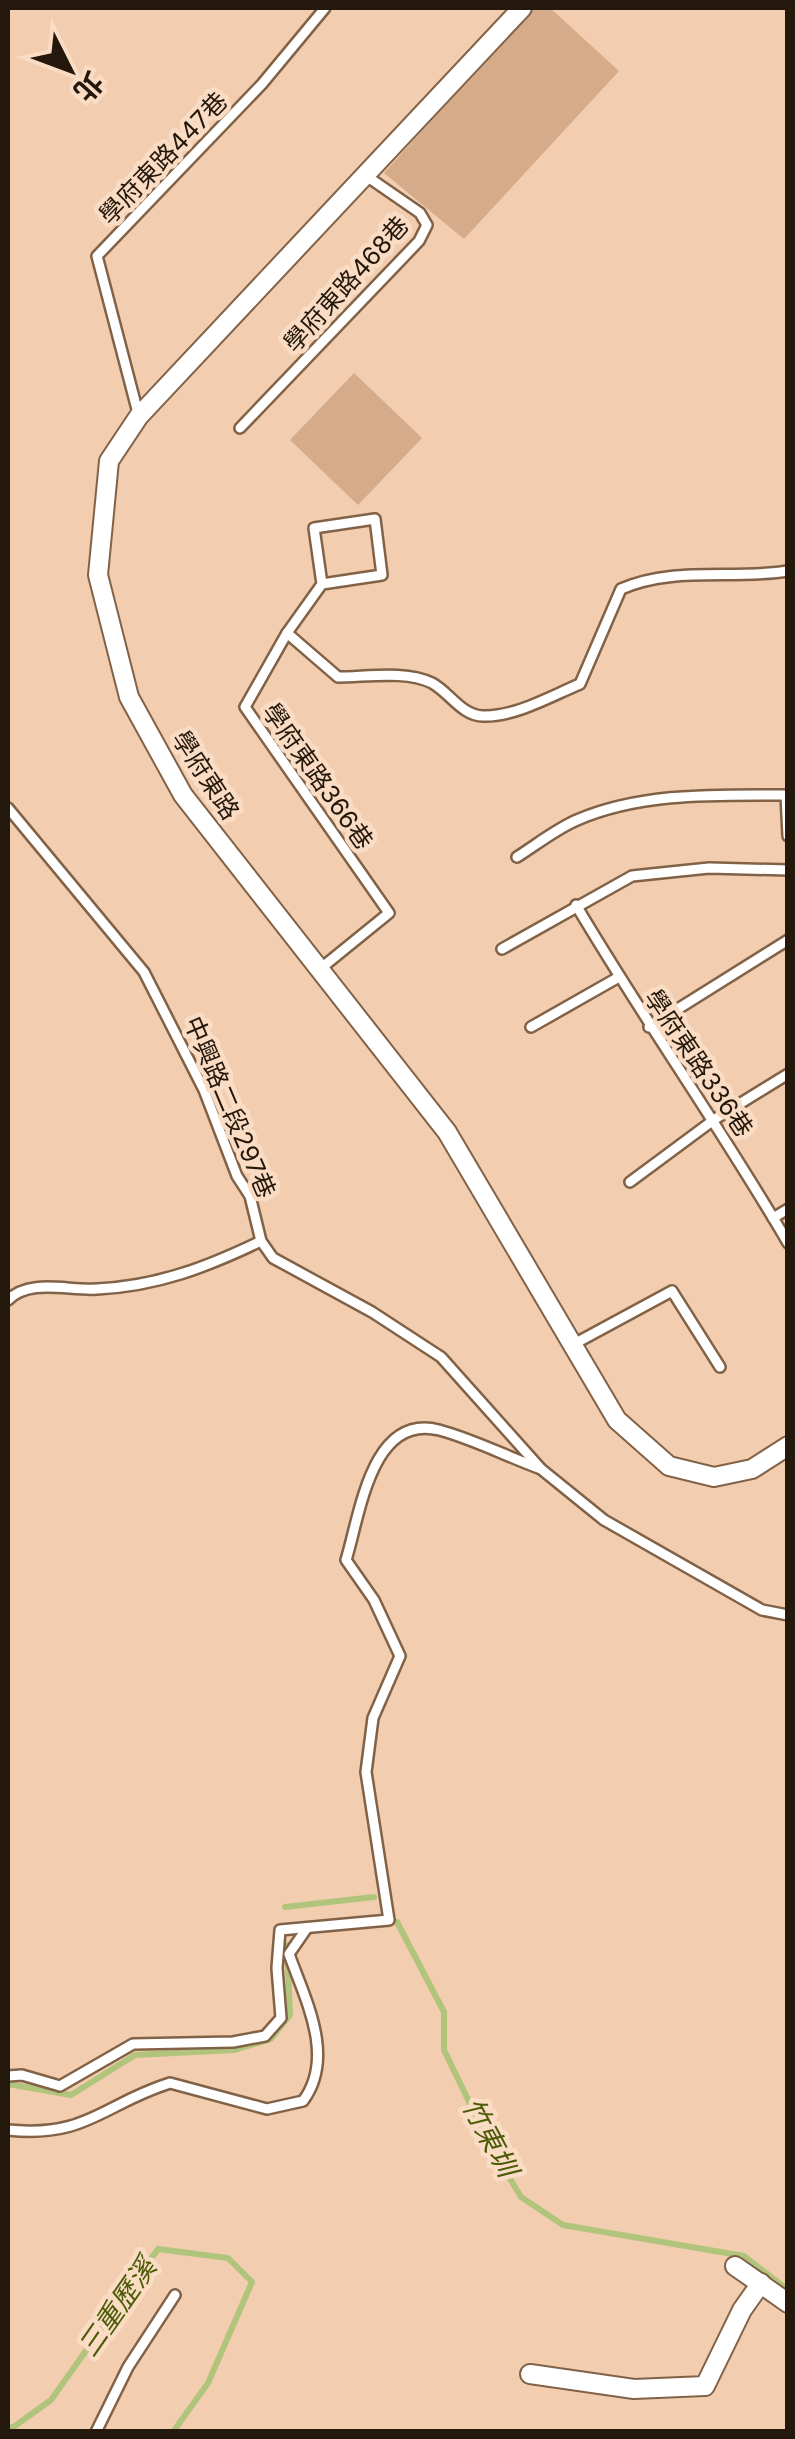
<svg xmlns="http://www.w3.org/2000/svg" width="795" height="2439" viewBox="0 0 795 2439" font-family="Inter,'Noto Sans TC',sans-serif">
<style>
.green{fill:#d5ab89}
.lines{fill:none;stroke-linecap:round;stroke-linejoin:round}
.stream{stroke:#b1c47c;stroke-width:6}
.lane-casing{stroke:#826247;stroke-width:14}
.street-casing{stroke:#826247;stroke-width:22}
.lane{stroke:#fff;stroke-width:9}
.street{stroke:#fff;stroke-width:18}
.labels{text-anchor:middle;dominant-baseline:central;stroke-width:9;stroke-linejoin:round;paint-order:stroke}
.street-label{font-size:25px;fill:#24170b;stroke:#fadcc4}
.water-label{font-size:28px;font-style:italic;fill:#4b5b07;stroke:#fadcc4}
</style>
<rect width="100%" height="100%" fill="#f2cdaf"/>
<!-- green -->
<g class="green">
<polygon points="533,8 550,8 619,71 464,239 384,173"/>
<polygon points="354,373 422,438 358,505 290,440"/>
</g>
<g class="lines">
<!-- stream -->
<g class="stream">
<polyline points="285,1907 374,1897"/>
<polyline points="397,1922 444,2012 444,2050 490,2145 521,2197 563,2225 744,2256 788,2290"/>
<polyline points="8,2084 71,2095 135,2055 234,2050 271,2039 290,2015 287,1945"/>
<polyline points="8,2426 12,2428 51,2400 158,2249 228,2258 252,2282 208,2383 173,2432"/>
</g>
<defs>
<g id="lane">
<polyline points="138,413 97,256 262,84 325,8"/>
<polyline points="240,428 419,241 427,225 420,213 365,175"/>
<polyline points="287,633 322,584 382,575 375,519 314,528 322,584"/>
<polyline points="8,808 144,972 204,1090 237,1176 250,1196 261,1241 273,1258 372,1312 441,1357 541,1469 604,1520 762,1610 788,1615"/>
<path d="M517 857C536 845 556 829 577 820 642 792 717 795 786 795L788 836"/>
<path d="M576 905C644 1020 721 1128 788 1243"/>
<polyline points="502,949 632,876 709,868 788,870"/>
<path d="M320 969 389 913 245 707 287 633 338 677C366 677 406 670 432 683 449 692 462 716 483 716 515 717 551 696 580 684L621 589C674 566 731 580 788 571"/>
<polyline points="531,1027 619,977"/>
<polyline points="649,1027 788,940"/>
<polyline points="630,1182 715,1119 788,1074"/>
<polyline points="773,1218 788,1209"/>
<path d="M8 1300C30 1278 68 1291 97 1289 158 1286 207 1267 261 1241"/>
<polyline points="574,1344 672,1291 720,1367"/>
<path d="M8 2076 22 2075 60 2086 133 2044 233 2042 265 2036 281 2018 277 1968 280 1930 389 1920 366 1772 373 1718 400 1656 374 1600 346 1560C360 1515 371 1413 439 1430 473 1439 508 1457 541 1469"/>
<path d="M8 2130C87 2138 103 2104 170 2083L267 2109 303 2101C336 2057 305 1999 289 1954L307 1928"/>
<polyline points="96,2432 128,2367 175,2295"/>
</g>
<g id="street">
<polyline points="522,8 139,416 109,461 98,575 129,697 183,795 447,1132 617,1420 669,1466 714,1477 752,1469 788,1446"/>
<polyline points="735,2266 788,2303"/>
<polyline points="530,2374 634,2389 705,2386 742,2310 761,2283"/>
</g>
</defs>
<!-- lane casing -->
<use href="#lane" class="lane-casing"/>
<!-- street casing -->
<use href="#street" class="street-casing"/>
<!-- lane -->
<use href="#lane" class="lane"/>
<!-- street -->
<use href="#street" class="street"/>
</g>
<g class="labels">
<!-- street labels -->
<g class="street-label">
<text transform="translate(163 158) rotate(-46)">學府東路447巷</text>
<text transform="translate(346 284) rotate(-48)">學府東路468巷</text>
<text transform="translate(206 775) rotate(57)">學府東路</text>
<text transform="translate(318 776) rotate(55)">學府東路366巷</text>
<text transform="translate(699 1063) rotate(56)">學府東路336巷</text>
<text transform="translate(230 1107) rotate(67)">中興路二段297巷</text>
</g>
<!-- water labels -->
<g class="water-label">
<text transform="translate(490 2137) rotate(62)">竹東圳</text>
<text transform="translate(117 2307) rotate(-55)">三重歷溪</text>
</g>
</g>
<!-- border -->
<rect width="795" height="2439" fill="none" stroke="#24170b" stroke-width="20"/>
<!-- north arrow -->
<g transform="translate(70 70) rotate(132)" stroke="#fadcc4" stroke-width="8" paint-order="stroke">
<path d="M0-8L18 38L0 25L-18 38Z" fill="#24170b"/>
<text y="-15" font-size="28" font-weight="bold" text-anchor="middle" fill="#24170b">北</text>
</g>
</svg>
